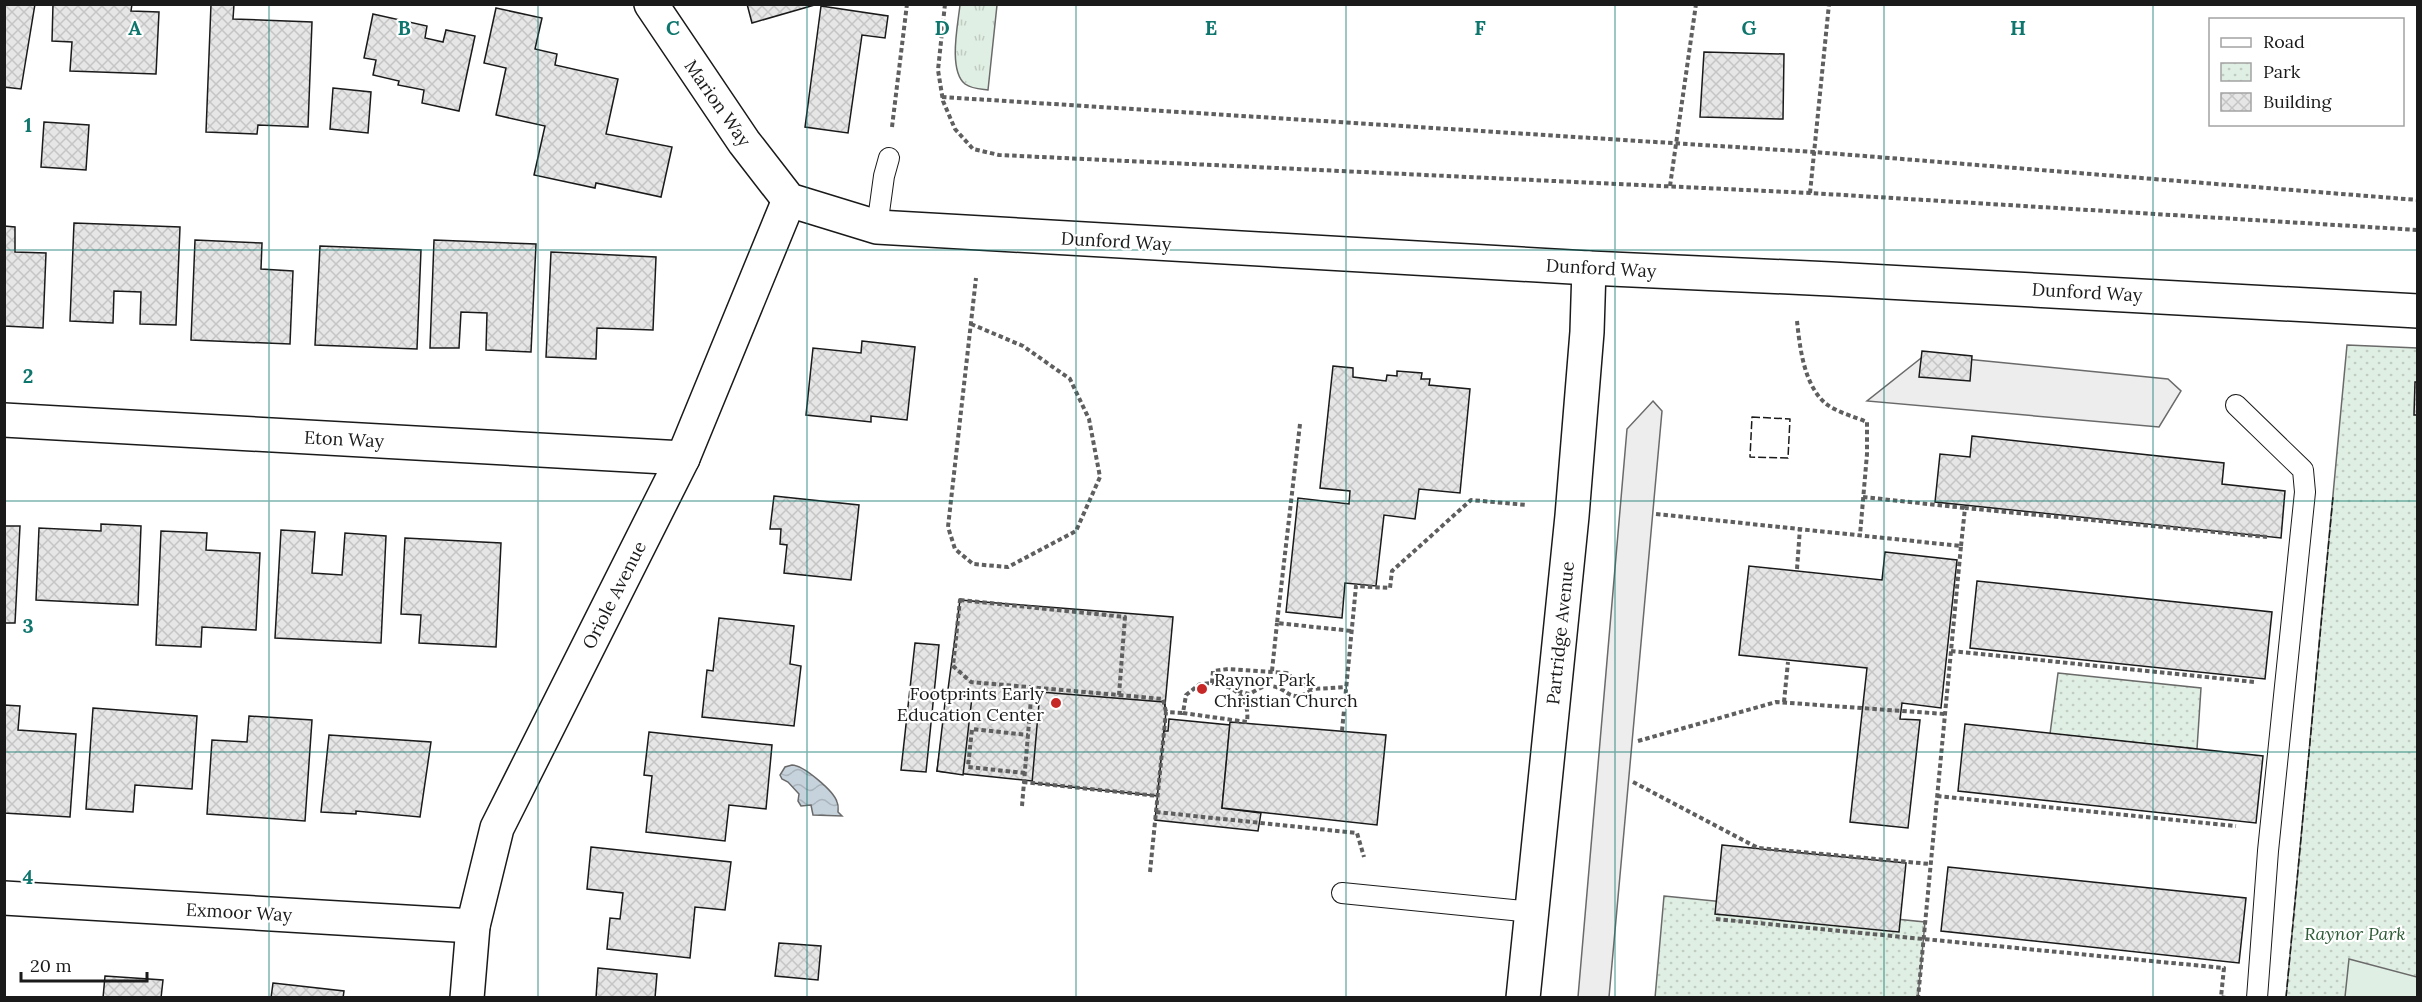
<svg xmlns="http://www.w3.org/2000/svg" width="2422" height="1002" viewBox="0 0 2422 1002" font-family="Lora,serif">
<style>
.grass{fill:url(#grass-tufts);stroke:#6a6a6a;stroke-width:1.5}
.park{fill:url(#park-dots);stroke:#6a6a6a;stroke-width:1.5}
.garden{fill:#e0efe3;stroke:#6a6a6a;stroke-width:1.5}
.parking{fill:#ededed;stroke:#6a6a6a;stroke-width:1.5}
.water{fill:url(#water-waves);stroke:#6a6a6a;stroke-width:1.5}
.building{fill:url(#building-cross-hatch);stroke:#1a1a1a;stroke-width:1.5}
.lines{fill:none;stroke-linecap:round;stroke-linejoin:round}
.lane-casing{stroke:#1a1a1a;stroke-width:22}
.street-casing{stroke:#1a1a1a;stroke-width:36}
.secondary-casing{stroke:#1a1a1a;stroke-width:36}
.path{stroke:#5f5f5f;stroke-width:4;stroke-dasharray:4.5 3;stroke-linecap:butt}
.lane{stroke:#fff;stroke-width:20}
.street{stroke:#fff;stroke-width:33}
.secondary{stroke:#fff;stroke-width:33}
.fence{stroke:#1a1a1a;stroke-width:1.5;stroke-dasharray:8 3;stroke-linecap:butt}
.grid{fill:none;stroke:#0f766e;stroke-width:1.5;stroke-opacity:0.55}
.poi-dot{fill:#c62828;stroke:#fff;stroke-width:2}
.labels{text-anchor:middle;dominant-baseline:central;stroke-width:4.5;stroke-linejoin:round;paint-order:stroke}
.street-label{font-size:18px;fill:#1a1a1a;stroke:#fff}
.poi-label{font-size:18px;fill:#1a1a1a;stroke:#fff;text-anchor:start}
.park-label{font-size:18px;font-style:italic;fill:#2b5a34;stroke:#fff}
.grid-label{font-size:20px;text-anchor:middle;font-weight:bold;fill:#0f766e;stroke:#fff;stroke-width:4.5;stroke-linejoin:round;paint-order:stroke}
</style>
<defs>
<pattern id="grass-tufts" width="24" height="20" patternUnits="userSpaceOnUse" patternTransform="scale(1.5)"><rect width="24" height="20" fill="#e0efe3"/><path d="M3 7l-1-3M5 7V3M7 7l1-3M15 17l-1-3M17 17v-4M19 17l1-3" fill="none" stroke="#c0ccc2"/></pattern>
<pattern id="park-dots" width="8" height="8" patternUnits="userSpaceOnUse" patternTransform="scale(1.5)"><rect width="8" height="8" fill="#e0efe3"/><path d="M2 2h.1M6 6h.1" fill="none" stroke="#c0ccc2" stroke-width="1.8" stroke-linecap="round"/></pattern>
<pattern id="water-waves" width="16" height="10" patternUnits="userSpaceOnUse" patternTransform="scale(1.5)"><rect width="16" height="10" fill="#c6d2dc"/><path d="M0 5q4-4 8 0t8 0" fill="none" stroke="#aab4bc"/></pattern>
<pattern id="building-cross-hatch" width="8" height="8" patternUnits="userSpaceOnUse" patternTransform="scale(1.5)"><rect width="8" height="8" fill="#e6e6e6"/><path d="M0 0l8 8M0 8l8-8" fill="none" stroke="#c5c5c5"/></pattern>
</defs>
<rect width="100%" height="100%" fill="#fff"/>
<!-- grass -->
<path class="grass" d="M960 5H997L988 90C980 89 972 89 965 84 948 70 958 24 960 5Z"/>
<!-- park -->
<g class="park">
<polygon points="2347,345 2417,348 2417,997 2286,998"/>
<polygon points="2058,673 2201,688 2197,749 2050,734"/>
<polygon points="1664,896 1925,922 1918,997 1655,998"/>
</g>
<!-- garden -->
<polygon class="garden" points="2349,959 2417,977 2417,997 2345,997"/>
<!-- parking -->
<g class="parking">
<polygon points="1925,355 2168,379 2181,391 2159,427 1867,401"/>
<polygon points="1653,401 1662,411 1609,997 1578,997 1627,429"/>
</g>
<!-- water -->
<path class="water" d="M792 765C803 765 834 791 837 802 839 806 838 809 838 812L842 816 813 815 811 805 801 806 798 801 799 794 788 782 782 779 780 775 785 767Z"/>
<!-- building -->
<g class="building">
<polygon points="4,4 35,4 21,89 4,87"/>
<polygon points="53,4 132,4 131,11 159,12 156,74 70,71 72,42 52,41"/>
<polygon points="211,4 234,4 233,19 312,22 308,127 258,125 257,134 206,132"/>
<polygon points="747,4 818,4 752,23"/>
<polygon points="821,6 888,16 885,38 862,35 848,133 805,127"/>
<polygon points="496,8 542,18 535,49 557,54 555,65 618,79 606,134 672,147 661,197 596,183 595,188 534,175 545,126 496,115 506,68 484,63"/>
<polygon points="373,14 427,26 425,38 443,42 446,30 475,36 459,111 422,103 424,90 398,85 399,81 373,75 376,60 364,58"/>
<polygon points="1704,52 1784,54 1783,119 1700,117"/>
<polygon points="333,88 371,92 368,133 330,129"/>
<polygon points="44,122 89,125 86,170 41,167"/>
<polygon points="74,223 180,227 176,325 140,324 141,292 114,291 113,323 70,321"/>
<polygon points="4,226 15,227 15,252 46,253 43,328 4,326"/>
<polygon points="195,240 262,243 261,269 293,271 290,344 191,340"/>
<polygon points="434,240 536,244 531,352 486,350 487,313 461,312 459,348 430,348"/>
<polygon points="320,246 421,250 417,349 315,345"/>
<polygon points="551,252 656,257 653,330 597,328 596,359 546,357"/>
<polygon points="862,341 915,347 907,420 871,416 871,422 806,415 813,348 861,353"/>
<polygon points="1922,351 1972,356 1970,381 1919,377"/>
<polygon points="1333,366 1353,368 1353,377 1386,381 1387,375 1397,376 1397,371 1422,373 1421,379 1430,379 1429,385 1470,389 1460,493 1419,489 1415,519 1384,515 1376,586 1345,583 1342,618 1286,612 1298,498 1349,504 1350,491 1320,488"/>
<polygon points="2415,382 2418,382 2418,415 2414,415"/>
<polygon points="1972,436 2224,463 2222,484 2285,491 2281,538 1935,502 1940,454 1970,457"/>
<polygon points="774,496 859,505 851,580 784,573 787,545 780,544 781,529 770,529"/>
<polygon points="101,524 141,526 138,605 36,600 39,528 101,531"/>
<polygon points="4,526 20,526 15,623 4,623"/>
<polygon points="281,530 315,532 312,573 342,575 345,533 386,536 381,643 275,638"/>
<polygon points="161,531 207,533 206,550 260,553 256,630 202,627 201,647 156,645"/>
<polygon points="405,538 501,543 496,647 419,643 421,615 401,614"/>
<polygon points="1885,552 1957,560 1941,708 1902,703 1900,719 1920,720 1908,828 1850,822 1867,668 1739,655 1749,566 1882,580"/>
<polygon points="1977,581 2272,612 2265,679 1970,648"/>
<polygon points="960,600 1173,617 1157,794 937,771"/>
<polygon points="719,618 794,626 790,664 801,666 794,726 702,717 707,670 713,671"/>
<polygon points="915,643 939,645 926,772 901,770"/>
<polygon points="1040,692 1164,702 1166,712 1158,796 1032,783"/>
<polygon points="946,694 972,697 963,775 937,771"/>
<polygon points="4,705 20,706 18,730 76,734 70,817 4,813"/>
<polygon points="93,708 197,716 192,789 135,785 133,812 86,809"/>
<polygon points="249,716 312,720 305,821 207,814 212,740 247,742"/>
<polygon points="1169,719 1230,725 1222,808 1261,813 1258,831 1155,820 1164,731 1168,731"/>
<polygon points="1230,722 1386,735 1377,825 1222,808"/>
<polygon points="1965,724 2263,756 2256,823 1958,791"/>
<polygon points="649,732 772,745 766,809 729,805 725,841 646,832 652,776 644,775"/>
<polygon points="329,735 431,742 420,817 356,811 356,814 321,812"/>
<polygon points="1722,845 1906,863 1899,932 1715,914"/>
<polygon points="591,847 731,862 725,910 695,907 690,958 607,949 610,918 620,919 623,893 587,889"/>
<polygon points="1948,867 2246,898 2239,963 1941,931"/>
<polygon points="779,943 821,946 818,980 775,976"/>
<polygon points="598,968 657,974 655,998 596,998"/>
<polygon points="105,976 163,980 161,998 103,998"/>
<polygon points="273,983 344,991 343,998 271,998"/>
</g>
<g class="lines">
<defs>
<g id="lane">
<polyline points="877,227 884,176 889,158"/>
<polyline points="2236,405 2303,470 2305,492 2268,851 2257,998"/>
<polyline points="1342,893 1532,912"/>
</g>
<g id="street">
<polyline points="4,420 683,458"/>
<polyline points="4,898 473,926"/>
<polyline points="467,998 473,926 497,828 683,458 789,200"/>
<polyline points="1523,998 1572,516 1587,332 1589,268"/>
</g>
<polyline id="secondary" points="651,4 744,142 789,200 877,227 1589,268 1831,279 2418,311"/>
</defs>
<!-- lane casing -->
<use href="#lane" class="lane-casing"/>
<!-- street casing -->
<use href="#street" class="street-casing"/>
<!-- secondary casing -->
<use href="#secondary" class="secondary-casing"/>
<!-- path -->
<g class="path">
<polyline points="945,4 938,70 943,101 955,129 973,149 999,155 1810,193 2418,230"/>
<polyline points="942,97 1814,152 2418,200"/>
<polyline points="892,127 907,4"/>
<polyline points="1670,186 1696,4"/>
<polyline points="1810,193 1829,4"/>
<path d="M1797 321C1800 349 1804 384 1825 403 1836 412 1855 417 1867 422V454L1860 535"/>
<polyline points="971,324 1023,346 1070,379 1089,419 1100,477 1076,531 1008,567 973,564 955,549 948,527 976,278"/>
<polyline points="1300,424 1277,623 1352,631"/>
<polyline points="1863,497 1965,508"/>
<polyline points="1656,514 1961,546 1918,998"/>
<polyline points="1961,546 1965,508 2267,537"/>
<polyline points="1797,569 1800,528"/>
<polygon points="960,600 1125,617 1119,695 971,682 953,666"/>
<polyline points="1951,651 2255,682"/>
<polyline points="1272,671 1277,623"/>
<path d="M1212 683C1235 686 1250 697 1247 722L1183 713 1186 695 1200 684 1212 683 1213 671 1228 669 1287 673 1297 682 1313 689 1347 687"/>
<path d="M1238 691 1249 694C1254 692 1262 686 1267 686 1289 685 1288 707 1313 689"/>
<polyline points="1119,695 1163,699 1166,712"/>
<polyline points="1784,702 1788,662"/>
<polyline points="1342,731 1356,586 1390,588 1392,571 1471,500 1527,505"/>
<polyline points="1638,741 1776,702 1945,714"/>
<polyline points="1025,773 968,767 972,729 1028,735"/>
<polyline points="1023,782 1158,796"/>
<polyline points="1633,782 1758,848 1930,864"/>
<polyline points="1937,796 2236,826"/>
<polyline points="1022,806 1032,687"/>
<polyline points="1156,812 1357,833 1364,857"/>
<polyline points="1150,872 1166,712 1183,713"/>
<polyline points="1716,919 2224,968 2221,997 2226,998"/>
</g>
<!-- lane -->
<use href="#lane" class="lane"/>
<!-- street -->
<use href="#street" class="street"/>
<!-- secondary -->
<use href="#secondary" class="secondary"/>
<!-- fence -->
<g class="fence">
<polygon points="1752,417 1790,419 1788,458 1750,457"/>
<polyline points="2286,998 2333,497"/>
</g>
</g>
<!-- grid -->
<path class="grid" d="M269 4V998M538 4V998M807 4V998M1076 4V998M1346 4V998M1615 4V998M1884 4V998M2153 4V998M4 250H2418M4 501H2418M4 752H2418"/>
<!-- markers -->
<g class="poi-dot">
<circle cx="1202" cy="689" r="6"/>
<circle cx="1056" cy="703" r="6"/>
</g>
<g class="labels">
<!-- street labels -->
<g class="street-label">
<text transform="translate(718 103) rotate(55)">Marion Way</text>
<text transform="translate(1116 241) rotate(3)">Dunford Way</text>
<text transform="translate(1601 268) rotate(3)">Dunford Way</text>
<text transform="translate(2087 292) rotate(3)">Dunford Way</text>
<text transform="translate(344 439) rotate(3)">Eton Way</text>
<text transform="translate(614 595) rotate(-63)">Oriole Avenue</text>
<text transform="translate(1560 633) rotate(-84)">Partridge Avenue</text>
<text transform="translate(239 912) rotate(3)">Exmoor Way</text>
</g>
<!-- poi labels -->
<g class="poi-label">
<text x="1214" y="679">Raynor Park<tspan x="1214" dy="21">Christian Church</tspan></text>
<text x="1044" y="693" text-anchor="end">Footprints Early<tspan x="1044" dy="21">Education Center</tspan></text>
</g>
<!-- park labels -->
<g class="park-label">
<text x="2355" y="933">Raynor Park</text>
</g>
</g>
<g class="grid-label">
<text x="135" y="35">A</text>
<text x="404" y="35">B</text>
<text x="673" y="35">C</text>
<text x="942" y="35">D</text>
<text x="1211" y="35">E</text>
<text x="1480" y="35">F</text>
<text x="1749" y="35">G</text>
<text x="2018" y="35">H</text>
<text x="28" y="132">1</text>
<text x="28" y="383">2</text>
<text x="28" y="633">3</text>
<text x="28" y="884">4</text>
</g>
<!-- border -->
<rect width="2422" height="1002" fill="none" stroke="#1a1a1a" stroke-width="12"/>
<!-- legend -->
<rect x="2209" y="18" width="195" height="108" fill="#ffffff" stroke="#a3a3a3" stroke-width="1.5"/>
<rect x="2221" y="38" width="30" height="9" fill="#ffffff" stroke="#a3a3a3" stroke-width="1.5"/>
<text x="2263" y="48" font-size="18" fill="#1a1a1a">Road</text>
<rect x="2221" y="63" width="30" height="18" fill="url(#park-dots)" stroke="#a3a3a3" stroke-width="1.5"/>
<text x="2263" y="78" font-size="18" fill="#1a1a1a">Park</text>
<rect x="2221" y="93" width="30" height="18" fill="url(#building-cross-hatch)" stroke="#a3a3a3" stroke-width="1.5"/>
<text x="2263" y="108" font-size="18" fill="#1a1a1a">Building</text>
<!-- scale -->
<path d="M21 972v9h126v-9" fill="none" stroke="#1a1a1a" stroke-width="3"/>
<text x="30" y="972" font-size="18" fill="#1a1a1a" stroke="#ffffff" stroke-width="4.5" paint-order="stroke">20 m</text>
</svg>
